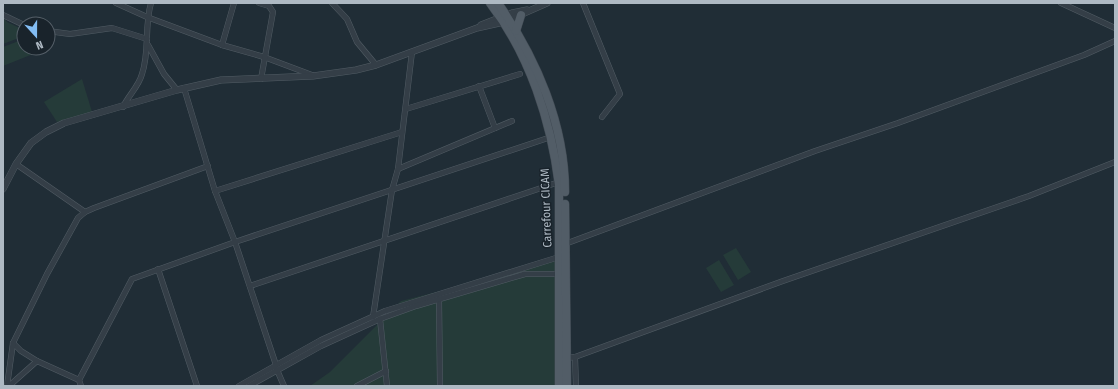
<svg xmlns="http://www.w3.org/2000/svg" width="1118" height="389" viewBox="0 0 1118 389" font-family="'Fira Sans Condensed',sans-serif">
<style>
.green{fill:#253b39}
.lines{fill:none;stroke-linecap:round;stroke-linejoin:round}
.minor-casing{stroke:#515c64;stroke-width:6}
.tertiary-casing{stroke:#515c64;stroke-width:7}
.primary-casing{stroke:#404a53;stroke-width:9}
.minor{stroke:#343e47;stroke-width:5}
.tertiary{stroke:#343e47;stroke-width:6}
.primary{stroke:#525d67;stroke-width:8}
.labels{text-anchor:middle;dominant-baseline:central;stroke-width:3;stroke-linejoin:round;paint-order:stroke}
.street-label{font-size:12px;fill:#aeb9c3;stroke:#19232b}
</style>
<rect width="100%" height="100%" fill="#202d36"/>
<!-- green -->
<g class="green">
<polygon points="3,17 7,22 24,30 24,36 3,44"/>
<polygon points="24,39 24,48 37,48 38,52 3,66 3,47"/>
<polygon points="82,79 92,112 57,122 44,102"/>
<polygon points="736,248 751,272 738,280 723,255"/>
<polygon points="556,256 561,386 310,386 330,372 401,301 484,280"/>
<polygon points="719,260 734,285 721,292 706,268"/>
</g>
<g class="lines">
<defs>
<g id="minor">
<polyline points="116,3 147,17 222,45 264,57 312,75"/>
<polyline points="259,3 269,6 273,12 261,79"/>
<polyline points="332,3 347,19 357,42 376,65"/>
<polyline points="583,3 620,94 602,117"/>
<polyline points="1061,3 1115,28"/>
<polyline points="3,15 24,25"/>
<polyline points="48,31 70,34 112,28 147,39"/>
<polyline points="148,45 164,74 177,90"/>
<polyline points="222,45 234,3"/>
<polyline points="479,86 495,128"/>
<polyline points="184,88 215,191 235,242 276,365"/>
<path d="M123 107C128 96 139 86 142 74 150 51 144 27 151 3"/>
<polyline points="406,109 520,74"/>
<polyline points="16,164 85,212"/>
<polyline points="398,169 512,121"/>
<polyline points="215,191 402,132"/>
<polyline points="565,244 815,151 898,123 1084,55 1115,41"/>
<polyline points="158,269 197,386"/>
<polyline points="250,286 559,182"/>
<polyline points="439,299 440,386"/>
<polyline points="373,317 392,190 398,169 412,52"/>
<polyline points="380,319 387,386"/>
<polyline points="13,343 21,351 37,361"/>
<polyline points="575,357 576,386"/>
<polyline points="566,358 575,357 783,281 1029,196 1115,162"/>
<polyline points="277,370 284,386"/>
<polyline points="7,386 13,343 47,274 78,218 85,212 94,208 208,166"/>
<polyline points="9,386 37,361 79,380"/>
<polyline points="81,386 79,380 132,279 235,242 551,137"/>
<polyline points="239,386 321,340 385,311 559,257"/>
<polyline points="249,386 321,346 380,319 416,306 525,274 559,274"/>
<polyline points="357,386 386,371"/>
</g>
<g id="tertiary">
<polyline points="481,25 512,13 527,10"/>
<polyline points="3,189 16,164 31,143 46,132 64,123 177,90 221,80 313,76 356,70 376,65 477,28 504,22 547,3"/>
</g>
<g id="primary">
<path d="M490 3C530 55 551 121 559 185V386"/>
<path d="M498 3C536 58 565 124 565 192"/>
<polyline points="516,31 521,15"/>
<polyline points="565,204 567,386"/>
</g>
</defs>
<!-- minor casing -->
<use href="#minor" class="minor-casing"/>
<!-- tertiary casing -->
<use href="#tertiary" class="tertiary-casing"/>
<!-- primary casing -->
<use href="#primary" class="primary-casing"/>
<!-- minor -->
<use href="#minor" class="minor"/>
<!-- tertiary -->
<use href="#tertiary" class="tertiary"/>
<!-- primary -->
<use href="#primary" class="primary"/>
</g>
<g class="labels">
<!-- street labels -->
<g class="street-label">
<text transform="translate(546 208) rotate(-92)">Carrefour CICAM</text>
</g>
</g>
<!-- border -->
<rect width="1118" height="389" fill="none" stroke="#aeb9c3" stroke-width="8"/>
<!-- north arrow -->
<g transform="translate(36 36) rotate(159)"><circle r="19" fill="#19232b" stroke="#555f68"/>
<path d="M0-3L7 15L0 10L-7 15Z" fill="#83bdf4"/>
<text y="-6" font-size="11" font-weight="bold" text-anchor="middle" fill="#aeb9c3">N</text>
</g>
</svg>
